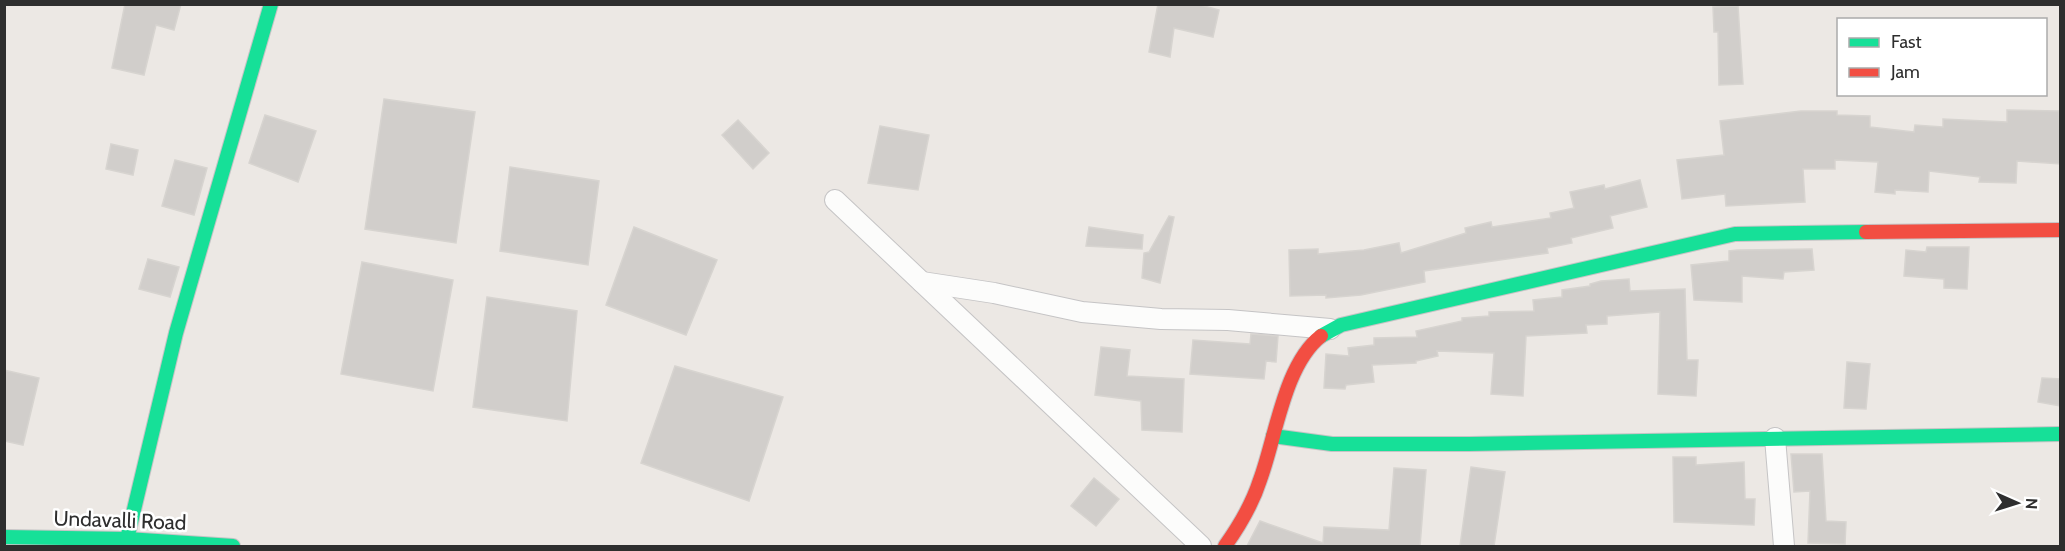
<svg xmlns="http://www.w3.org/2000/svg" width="2065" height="551" viewBox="0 0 2065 551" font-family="Cabin,sans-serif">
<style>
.building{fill:#d1cecb;stroke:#d7d4d0;stroke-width:1.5}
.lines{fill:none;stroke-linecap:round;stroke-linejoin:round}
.street-casing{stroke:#c5c4c5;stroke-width:22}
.fast-casing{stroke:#c5c4c5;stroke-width:16}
.jam-casing{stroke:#c5c4c5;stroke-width:16}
.street{stroke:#fcfcfb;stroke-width:20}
.fast{stroke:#16e098;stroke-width:14}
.jam{stroke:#f24e42;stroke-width:14}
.labels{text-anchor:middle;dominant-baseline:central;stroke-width:5;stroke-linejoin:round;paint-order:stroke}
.street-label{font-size:21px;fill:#2e2e2e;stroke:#fff}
</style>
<rect width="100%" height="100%" fill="#ece8e4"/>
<!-- building -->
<g class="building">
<polygon points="125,4 181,4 174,30 156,25 144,75 112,68"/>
<polygon points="1158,4 1197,4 1219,10 1213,37 1174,28 1170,57 1149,52"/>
<polygon points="1738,6 1743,84 1719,85 1718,32 1714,32 1713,7"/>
<polygon points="384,99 475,112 456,243 365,229"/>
<polygon points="2007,110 2059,111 2061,164 2017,161 2016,183 1979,182 1980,177 1929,171 1928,192 1895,190 1895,194 1875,192 1878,162 1835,160 1835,169 1803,169 1805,202 1726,206 1725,194 1682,199 1677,160 1724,155 1720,121 1801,111 1837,111 1837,115 1870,116 1870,127 1914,132 1915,125 1943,127 1943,119 2007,122"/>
<polygon points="265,115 316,131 298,182 249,163"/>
<polygon points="738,120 769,153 753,169 722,135"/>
<polygon points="880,126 929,135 918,190 868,183"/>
<polygon points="111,144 138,150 133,175 106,169"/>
<polygon points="175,160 207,168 194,215 162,206"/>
<polygon points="510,167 599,181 588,265 500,251"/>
<polygon points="1640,180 1647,207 1610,216 1613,228 1571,238 1572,243 1547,248 1548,253 1424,271 1425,282 1361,295 1326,298 1326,295 1290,296 1289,250 1318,249 1318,254 1364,250 1399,243 1401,253 1466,233 1465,228 1491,222 1492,227 1551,218 1550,213 1574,208 1570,192 1604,185 1605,189"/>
<polygon points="1169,216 1174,217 1160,283 1142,278 1144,253 1149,252"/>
<polygon points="634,227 717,260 686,335 606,305"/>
<polygon points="1089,227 1143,235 1142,249 1086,246"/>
<polygon points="1927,247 1969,247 1967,289 1944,288 1944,279 1904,276 1906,250 1926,252"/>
<polygon points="1812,249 1814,270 1784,272 1783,279 1742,276 1742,302 1694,300 1691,265 1729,261 1729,251 1737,250"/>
<polygon points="148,259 179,267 170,297 139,289"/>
<polygon points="362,262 453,280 433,391 341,374"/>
<polygon points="1629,279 1630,291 1685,289 1687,360 1698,360 1696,396 1658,394 1660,312 1607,316 1607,324 1586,325 1587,333 1526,336 1523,396 1491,394 1494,353 1437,351 1438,356 1416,361 1416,363 1372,365 1374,382 1346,385 1345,389 1324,388 1326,354 1349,356 1348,348 1374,345 1374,338 1417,337 1416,331 1462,321 1462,318 1489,316 1489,312 1534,311 1533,300 1562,297 1562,290 1590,286 1590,284 1601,281"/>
<polygon points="487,297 577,311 567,421 473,407"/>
<polygon points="1251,334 1278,336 1276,362 1266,361 1264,379 1190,374 1193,340 1250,344"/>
<polygon points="1101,347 1130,350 1127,376 1184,379 1182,432 1142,430 1141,401 1095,395"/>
<polygon points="1847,362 1870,364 1866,409 1844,408"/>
<polygon points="675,366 783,397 749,501 641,463"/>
<polygon points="4,370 39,378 23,445 4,441"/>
<polygon points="2042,378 2061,379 2061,406 2038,402"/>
<polygon points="1791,454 1822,454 1826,521 1846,522 1845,544 1808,543 1810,491 1794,492"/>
<polygon points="1673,457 1696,457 1696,465 1744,462 1745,499 1755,499 1754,525 1674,522"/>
<polygon points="1471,467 1505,472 1494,546 1460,546"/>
<polygon points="1394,468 1426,470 1420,546 1247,546 1260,521 1323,543 1324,527 1389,530"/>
<polygon points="1094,478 1119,499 1096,526 1071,506"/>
</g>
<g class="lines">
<defs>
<g id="street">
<polyline points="835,200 1201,546"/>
<polyline points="922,282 994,293 1082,312 1161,319 1228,320 1330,329"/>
<polyline points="1775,438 1784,546"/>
</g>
<g id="fast">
<polyline points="1321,336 1341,325 1735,234 1866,232"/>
<polyline points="1273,436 1332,444 1469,444 2060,434"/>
<polyline points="4,537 127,539 233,546"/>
<polyline points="127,539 176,333 271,4"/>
</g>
<g id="jam">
<polyline points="1866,232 2060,230"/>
<path d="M1225 546C1240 525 1252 505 1260 480 1276 437 1284 365 1321 336"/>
</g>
</defs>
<!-- street casing -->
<use href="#street" class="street-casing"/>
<!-- fast casing -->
<use href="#fast" class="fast-casing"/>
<!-- jam casing -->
<use href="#jam" class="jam-casing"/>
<!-- street -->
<use href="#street" class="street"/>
<!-- fast -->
<use href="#fast" class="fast"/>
<!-- jam -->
<use href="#jam" class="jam"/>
</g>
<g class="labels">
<!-- street labels -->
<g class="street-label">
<text transform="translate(120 520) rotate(2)">Undavalli Road</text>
</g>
</g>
<!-- border -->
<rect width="2065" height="551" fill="none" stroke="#2e2e2e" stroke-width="12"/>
<!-- legend -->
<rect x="1837" y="18" width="210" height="78" fill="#ffffff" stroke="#ababab" stroke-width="1.5"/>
<rect x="1849" y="38" width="30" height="9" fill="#16e098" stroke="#ababab" stroke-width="1.5"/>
<text x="1891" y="48" font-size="18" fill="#2e2e2e">Fast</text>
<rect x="1849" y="68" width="30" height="9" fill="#f24e42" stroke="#ababab" stroke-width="1.5"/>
<text x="1891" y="78" font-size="18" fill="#2e2e2e">Jam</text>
<!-- north arrow -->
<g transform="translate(2017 503) rotate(93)" stroke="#ffffff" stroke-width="4.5" paint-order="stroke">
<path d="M0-4.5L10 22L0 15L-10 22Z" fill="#2e2e2e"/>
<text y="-9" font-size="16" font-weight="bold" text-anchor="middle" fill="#2e2e2e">N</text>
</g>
</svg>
